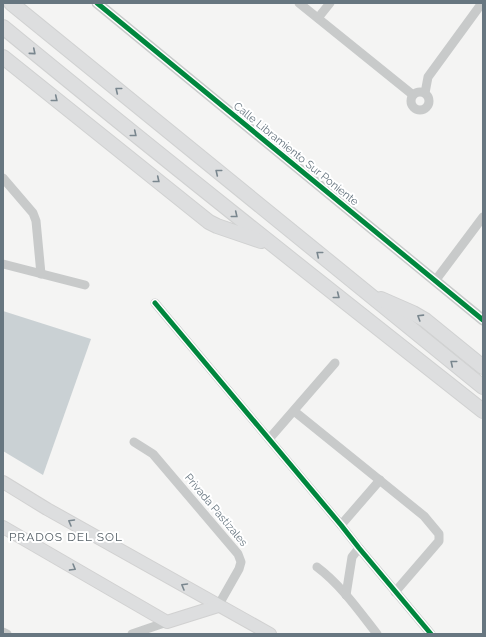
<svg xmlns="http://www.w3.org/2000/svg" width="486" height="637" viewBox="0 0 486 637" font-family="Raleway,sans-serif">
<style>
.water{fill:#cad1d4}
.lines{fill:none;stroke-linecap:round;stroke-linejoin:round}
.secondary-casing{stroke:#d1d1d1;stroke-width:14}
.trunk-casing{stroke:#d0d1d1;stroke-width:16}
.minor{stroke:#c8caca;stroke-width:9}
.tertiary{stroke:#c8caca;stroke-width:11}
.secondary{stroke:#dddedf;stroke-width:12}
.trunk{stroke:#dddedf;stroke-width:14}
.cycleway-casing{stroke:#fff;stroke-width:8}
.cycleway{stroke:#00873e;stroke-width:5}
.oneway{stroke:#79868e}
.labels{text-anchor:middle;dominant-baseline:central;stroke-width:4;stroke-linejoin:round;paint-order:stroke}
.street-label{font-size:11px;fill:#677680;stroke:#fff}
.neighbourhood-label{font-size:12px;letter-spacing:1px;fill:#545f66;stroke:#fff}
</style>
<rect width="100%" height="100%" fill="#f4f4f3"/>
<!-- water -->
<polygon class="water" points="3,311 91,339 43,475 3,451"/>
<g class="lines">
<defs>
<g id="secondary">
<polyline points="3,482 47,509 270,634"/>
<polyline points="3,527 167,622 218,606"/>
</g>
<g id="trunk">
<polyline points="11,3 483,387"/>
<path d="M3 27C161 157 322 284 483 411"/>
<polyline points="3,57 209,222 217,226 261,241"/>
<polyline points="381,299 413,313 425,320 483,367"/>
</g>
</defs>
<!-- secondary casing -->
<use href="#secondary" class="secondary-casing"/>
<!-- trunk casing -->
<use href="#trunk" class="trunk-casing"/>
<!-- minor -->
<g class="minor">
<polyline points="299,3 413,95"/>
<polyline points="318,18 330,3"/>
<circle cx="420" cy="101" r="9"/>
<polyline points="425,93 428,77 482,3"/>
<polyline points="3,178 33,213 36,221 41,274"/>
<polyline points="3,264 85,285"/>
<polyline points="435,281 483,217"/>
<polyline points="155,303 341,525 359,548 431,634"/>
<polyline points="294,411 424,516 439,534 439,541 395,592"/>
<polyline points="269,439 335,363"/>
<polyline points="134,442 153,454 238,554 241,562 239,569 218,606"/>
<polyline points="341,525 380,480"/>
<path d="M317 567C341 585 359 611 377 634"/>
<polyline points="346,595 352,557 359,548"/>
<polyline points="3,632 7,634"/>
<polyline points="132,634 167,622"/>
</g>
<!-- tertiary -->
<polyline class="tertiary" points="97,3 483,320"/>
<!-- secondary -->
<use href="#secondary" class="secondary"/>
<!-- trunk -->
<use href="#trunk" class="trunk"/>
<defs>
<g id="cycleway">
<polyline points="97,3 483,320"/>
<polyline points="155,303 341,525 359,548 431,634"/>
</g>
</defs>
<!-- cycleway casing -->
<use href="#cycleway" class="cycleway-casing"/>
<!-- cycleway -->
<use href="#cycleway" class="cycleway"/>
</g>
<!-- one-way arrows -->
<defs><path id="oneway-chevron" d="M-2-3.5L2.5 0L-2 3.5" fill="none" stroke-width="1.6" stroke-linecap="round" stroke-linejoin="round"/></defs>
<g class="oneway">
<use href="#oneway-chevron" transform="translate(33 52) rotate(40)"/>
<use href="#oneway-chevron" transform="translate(118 90) rotate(-141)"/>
<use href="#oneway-chevron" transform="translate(55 99) rotate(39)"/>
<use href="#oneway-chevron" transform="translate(134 134) rotate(39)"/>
<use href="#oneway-chevron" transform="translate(218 172) rotate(-141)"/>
<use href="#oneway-chevron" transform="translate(157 180) rotate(39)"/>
<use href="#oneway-chevron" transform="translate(235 215) rotate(39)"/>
<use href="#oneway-chevron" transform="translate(319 254) rotate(-141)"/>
<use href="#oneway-chevron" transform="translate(337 296) rotate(38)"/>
<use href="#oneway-chevron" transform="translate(420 317) rotate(-148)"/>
<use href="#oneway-chevron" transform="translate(453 363) rotate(-141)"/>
<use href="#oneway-chevron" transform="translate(71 522) rotate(-150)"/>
<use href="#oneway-chevron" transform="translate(73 568) rotate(30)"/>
<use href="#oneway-chevron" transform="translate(184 586) rotate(-150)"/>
</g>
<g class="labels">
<!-- street labels -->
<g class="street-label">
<text transform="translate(296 154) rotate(39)">Calle Libramiento Sur Poniente</text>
<text transform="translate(216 510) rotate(50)">Privada Pastizales</text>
</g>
<!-- neighbourhood labels -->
<g class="neighbourhood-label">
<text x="66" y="537">PRADOS DEL SOL</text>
</g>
</g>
<!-- border -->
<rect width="486" height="637" fill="none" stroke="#677680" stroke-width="8"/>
</svg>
